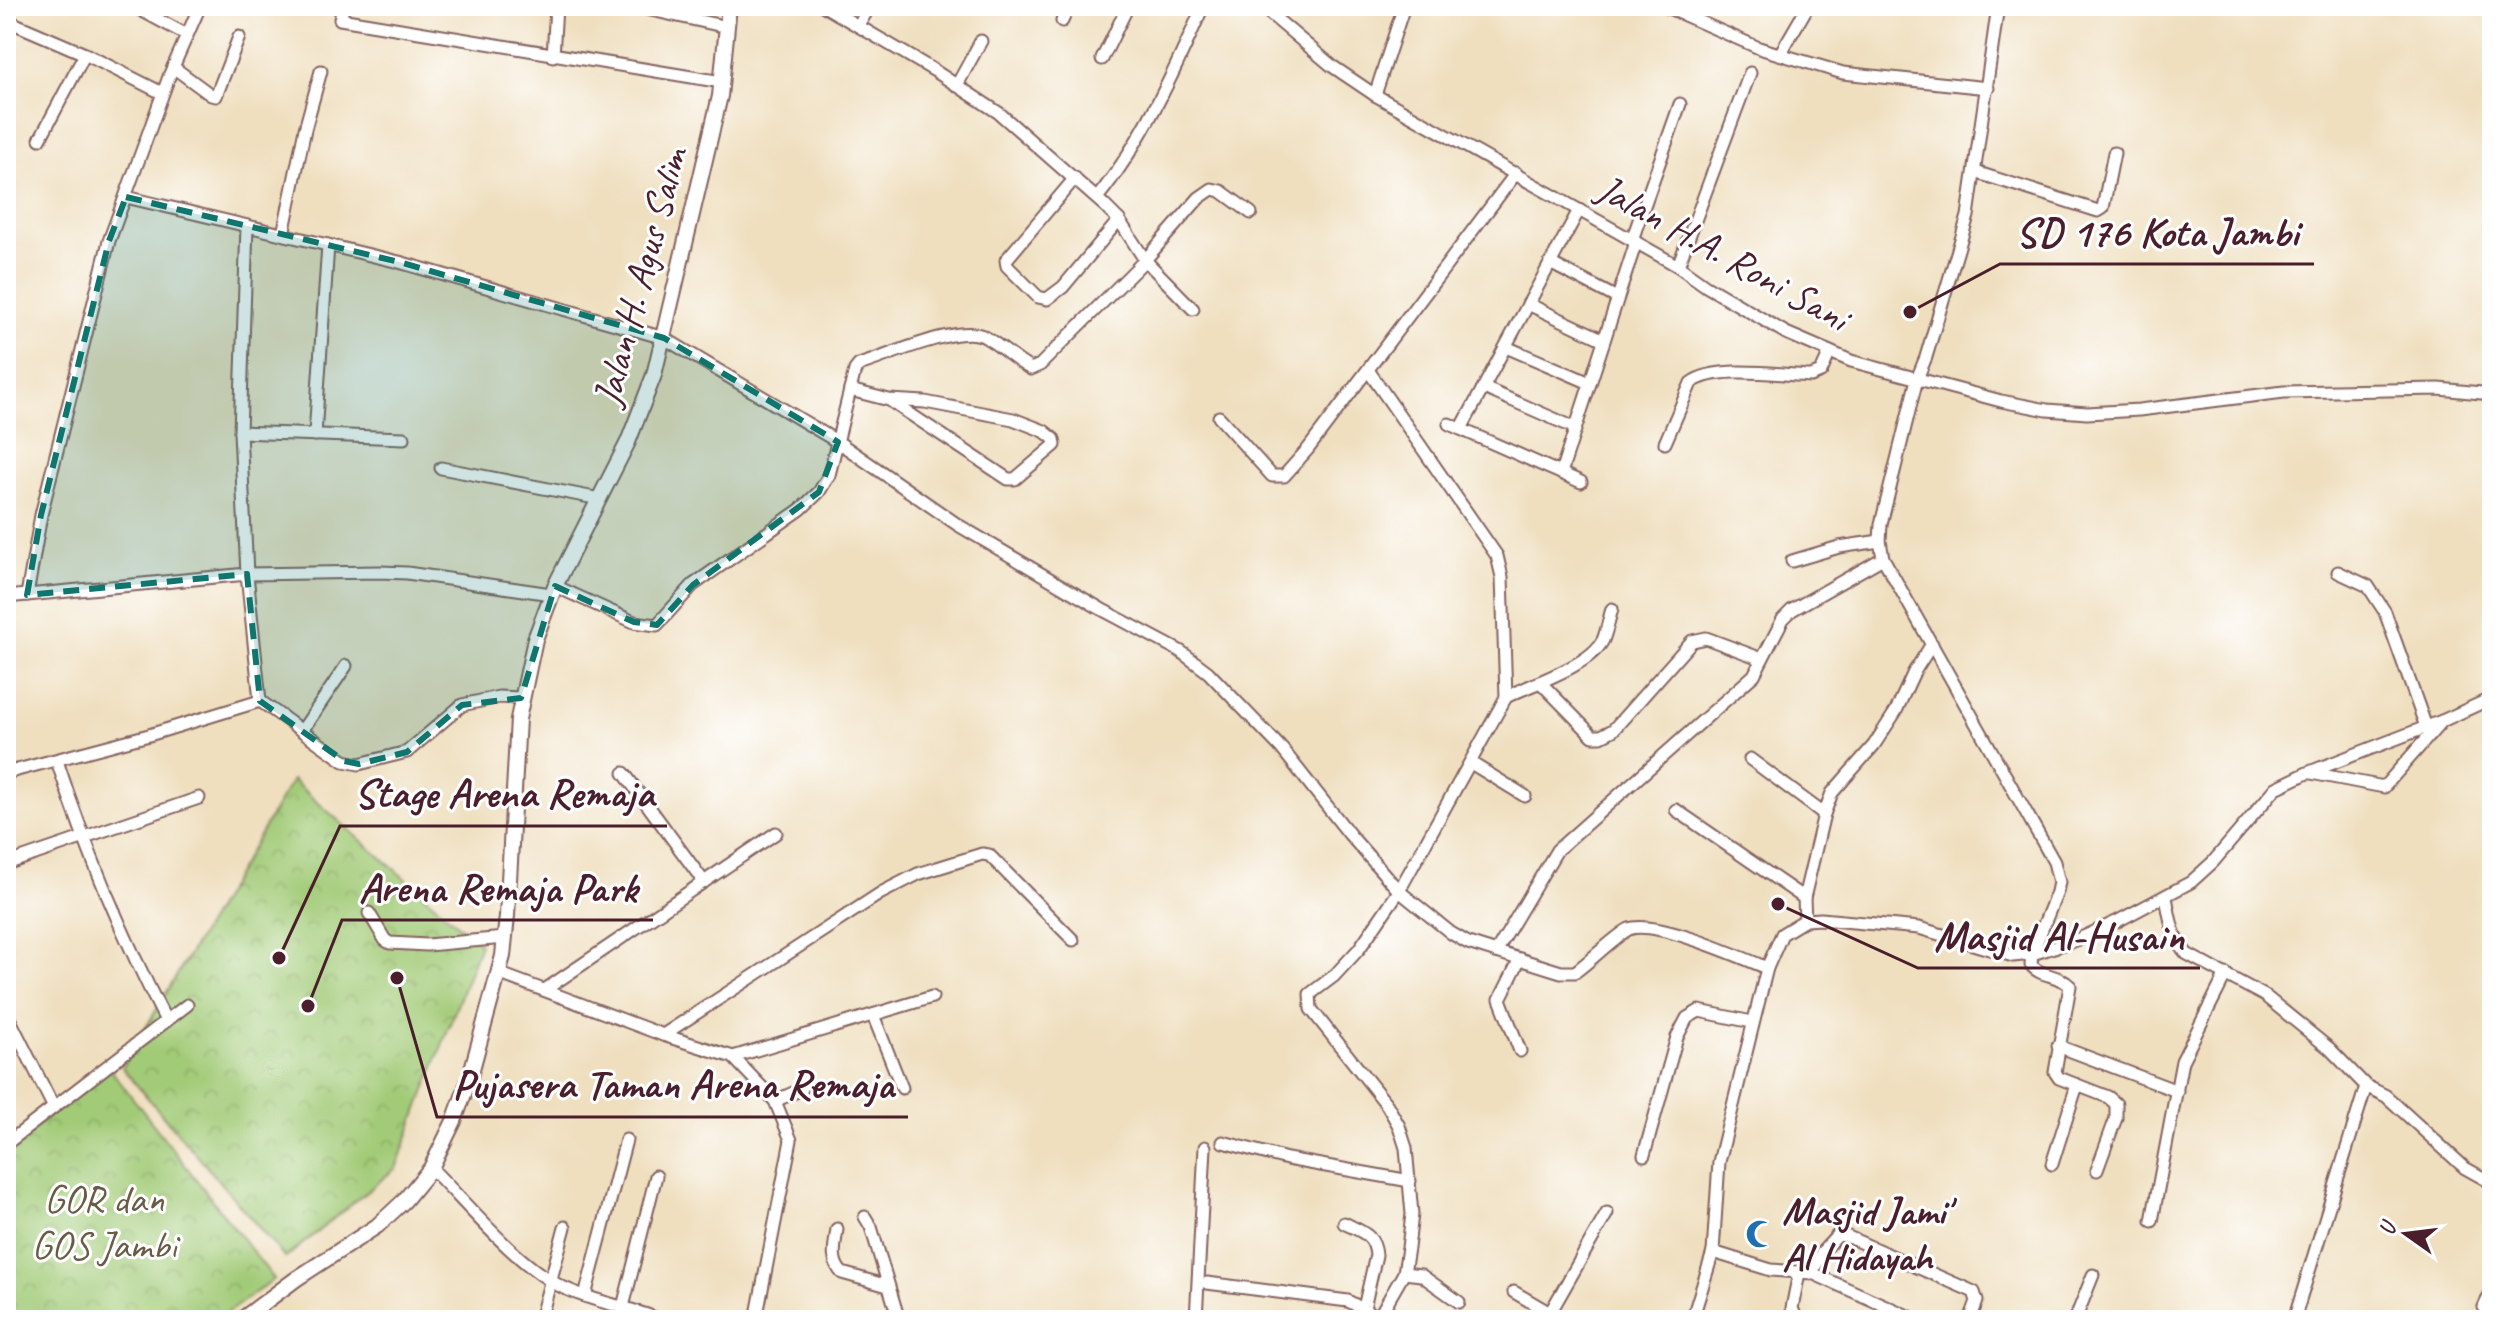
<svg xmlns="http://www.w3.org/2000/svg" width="2498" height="1326" viewBox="0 0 2498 1326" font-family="Caveat,sans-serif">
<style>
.park{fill:url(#park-crowns);stroke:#767551;stroke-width:2}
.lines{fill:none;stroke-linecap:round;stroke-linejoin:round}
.minor-casing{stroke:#84625f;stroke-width:15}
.major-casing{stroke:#84625f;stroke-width:18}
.minor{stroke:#fff;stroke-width:11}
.major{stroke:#fff;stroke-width:14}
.marked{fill:#0f766e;fill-opacity:0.2;stroke:#0f766e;stroke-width:6;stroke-dasharray:16 10;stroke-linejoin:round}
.labels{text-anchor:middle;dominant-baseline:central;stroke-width:6;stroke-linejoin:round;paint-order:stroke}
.street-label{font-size:40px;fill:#4a1f2b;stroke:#fff}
.park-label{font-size:40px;fill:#695b46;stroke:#fff}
.poi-label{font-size:40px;font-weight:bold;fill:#4a1f2b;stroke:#fff;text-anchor:start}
.leader{fill:none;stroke:#4a1f2b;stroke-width:3}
.callout-dot{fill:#4a1f2b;stroke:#fff;stroke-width:3}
.callout-label{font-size:42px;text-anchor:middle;font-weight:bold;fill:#4a1f2b;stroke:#fff;stroke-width:6;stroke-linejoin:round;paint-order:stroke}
</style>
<defs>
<pattern id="park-crowns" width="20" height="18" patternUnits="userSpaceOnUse" patternTransform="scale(2)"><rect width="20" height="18" fill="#a2cb77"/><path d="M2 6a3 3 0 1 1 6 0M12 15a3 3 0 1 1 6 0" fill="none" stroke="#8dae67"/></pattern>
</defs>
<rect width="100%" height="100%" fill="#fff"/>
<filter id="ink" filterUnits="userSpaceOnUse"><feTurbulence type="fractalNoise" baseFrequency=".0125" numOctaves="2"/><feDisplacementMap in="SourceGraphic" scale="16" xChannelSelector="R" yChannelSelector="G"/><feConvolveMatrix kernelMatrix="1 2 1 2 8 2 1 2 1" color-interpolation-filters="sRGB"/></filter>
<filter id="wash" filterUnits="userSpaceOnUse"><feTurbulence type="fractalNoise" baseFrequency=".006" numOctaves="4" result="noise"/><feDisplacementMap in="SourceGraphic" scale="32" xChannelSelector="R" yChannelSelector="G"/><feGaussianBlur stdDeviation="1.8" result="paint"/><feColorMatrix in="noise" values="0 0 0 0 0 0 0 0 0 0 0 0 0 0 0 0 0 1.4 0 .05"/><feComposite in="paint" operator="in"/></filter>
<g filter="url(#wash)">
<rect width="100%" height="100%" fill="#efdfbf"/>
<!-- park -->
<g class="park">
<polygon points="292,780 480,944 396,1168 285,1258 122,1068"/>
<polygon points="110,1069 274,1279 217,1320 6,1320 6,1149"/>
</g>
</g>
<g filter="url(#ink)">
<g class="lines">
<defs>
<g id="minor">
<polyline points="133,6 187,35"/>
<polyline points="344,6 340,19 722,82"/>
<polyline points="633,6 727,27"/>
<polyline points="824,6 935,71 999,113 1104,205 1119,220 1145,260 1193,309"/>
<polyline points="1261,6 1332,66 1375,95 1678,266 1706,286 1786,333 1851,361 2001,401 2047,410 2087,413 2139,410 2284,392 2439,389 2492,394"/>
<polyline points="1664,6 1759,48 1843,73 1988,88"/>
<path d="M1998 6 1968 216 1926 357 1917 379 1881 524 1880 541 1883 558 2054 862 2059 882 2057 892 2032 954 2031 965C2040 977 2059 974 2070 986L2055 1072 2059 1078 2108 1097 2116 1104V1118L2097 1170"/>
<polyline points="6,20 85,54 162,93"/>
<polyline points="1062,21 1069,6"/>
<polyline points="858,26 870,6"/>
<polyline points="1780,54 1808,6"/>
<polyline points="553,56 556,6"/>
<polyline points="1102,59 1128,6"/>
<polyline points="173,67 211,95 216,96 239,37"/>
<polyline points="957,85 981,41"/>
<polyline points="1375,95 1404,6"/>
<polyline points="40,139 85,54"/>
<polyline points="1975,172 2098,211 2103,208 2114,153"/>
<polyline points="1075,178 1006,260 1007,266 1038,297 1047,299 1063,287 1119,220"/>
<path d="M126 197 399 262 664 338 838 442 958 525 1101 609 1180 651 1208 672 1282 749 1350 835 1399 891 1451 933 1468 943 1561 972H1575C1588 963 1618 934 1629 929 1654 919 1741 957 1767 968"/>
<path d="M1097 198C1141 144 1175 71 1203 6"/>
<polyline points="247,226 240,432 247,574 260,701"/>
<polyline points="283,234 305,129 321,71"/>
<polyline points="1632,240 1680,104"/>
<polyline points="1550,263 1617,298"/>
<polyline points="1678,266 1750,73"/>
<polyline points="1528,304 1604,340"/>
<polyline points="1506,347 1590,383"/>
<polyline points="1368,370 1497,556 1502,577 1506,697 1399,891 1359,949 1334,976 1310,994 1311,1009 1387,1105 1399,1126 1406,1148 1412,1214 1408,1248 1404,1273 1377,1320"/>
<polyline points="1484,388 1575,428"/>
<path d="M850 390 855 370 859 365C886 357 962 322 985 337 1001 346 1014 360 1031 369L1040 365 1145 260 1199 198 1212 189 1221 191 1251 213"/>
<polyline points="1219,417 1272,476 1284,476 1308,449 1516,173"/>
<polyline points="1449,424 1581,482"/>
<polyline points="1461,429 1579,210"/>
<polyline points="240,432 404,438"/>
<polyline points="315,435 328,245"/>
<path d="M1665 443 1691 383C1716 364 1780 375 1811 376L1821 372 1830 352"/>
<polyline points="441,468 600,499"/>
<polyline points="1561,473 1636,242"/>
<polyline points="1792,561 1839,547 1880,541"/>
<polyline points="2338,572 2368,586 2385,612 2426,727"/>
<polyline points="555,586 634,622 657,625 693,585 801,509 819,492 829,475 850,390 889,400 925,402 1013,419 1044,431 1054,439 1055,445 1015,479 1008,479 889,400"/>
<polyline points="27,595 41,515 109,241 170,74 200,6"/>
<polyline points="6,597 247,574 380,572 407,573 551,594"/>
<polyline points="1540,682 1593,736 1601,736 1613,730 1692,641 1706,638 1762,659"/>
<path d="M1506 697C1531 684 1590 666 1603 640 1607 630 1609 619 1612 609"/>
<polyline points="303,729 346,666"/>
<polyline points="1750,759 1824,814"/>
<path d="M57 761C87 852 122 936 166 1021"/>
<polyline points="1471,763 1525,796"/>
<polyline points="6,773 149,735 260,701 344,761 359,764 407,752 462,705 499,697 521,698"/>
<polyline points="624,773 704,882"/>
<polyline points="2311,773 2384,787 2442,721"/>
<polyline points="1676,810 1804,898"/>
<polyline points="6,864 199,798"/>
<path d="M2166 897C2170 918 2172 938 2187 954L2265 996 2330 1049 2366 1086 2386 1096 2465 1168 2492 1183"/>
<polyline points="369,913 385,940 390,943 427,945 505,938"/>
<polyline points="1805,920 1804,898 1824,814 1832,793 1874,745 1896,711 1914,672 1932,644"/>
<polyline points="1496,952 1557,850 1754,675 1783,619 1792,610 1883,558"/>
<polyline points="1520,959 1500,999 1520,1051"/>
<polyline points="498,973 663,1035 733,1057 775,1101 791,1140 756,1320"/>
<polyline points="546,989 776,833"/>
<polyline points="6,1012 53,1106"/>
<polyline points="873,1015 902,1088"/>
<polyline points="663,1035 881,893 918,874 982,854 989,855 1073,940"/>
<polyline points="2058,1046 2177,1091"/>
<polyline points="733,1057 932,997"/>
<polyline points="775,1101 802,1089"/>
<polyline points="1223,1142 1287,1159 1410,1181"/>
<polyline points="6,1144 187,1005"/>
<polyline points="1644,1155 1677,1037 1687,1018 1699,1011 1752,1022"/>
<polyline points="2052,1164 2077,1085"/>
<path d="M431 1168C467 1204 516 1264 560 1286 591 1302 628 1306 660 1320"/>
<polyline points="865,1217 871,1227 899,1320"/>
<polyline points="2152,1221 2182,1061 2226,974"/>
<path d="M1344 1223C1362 1232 1374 1234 1376 1255L1364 1308"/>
<path d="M837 1229C835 1246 830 1260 842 1273L888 1286"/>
<polyline points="1713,1252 1771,1270 1812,1273 1917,1320"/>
<polyline points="1404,1273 1421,1275 1459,1302"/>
<polyline points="1799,1273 1792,1308 1796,1318 1800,1320"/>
<polyline points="1812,1273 1823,1251 1838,1235 1846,1236 1974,1292 1977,1301 1970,1320"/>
<polyline points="1207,1283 1348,1301 1378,1317"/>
<polyline points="2492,1290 2484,1307 2492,1317"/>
<polyline points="1514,1292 1550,1313 1557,1320"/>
<polyline points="585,1296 626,1140"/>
<polyline points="623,1307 656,1176"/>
<polyline points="1550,1313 1607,1213"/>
<polyline points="540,1320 565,1227"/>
<polyline points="1196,1320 1205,1147"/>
<polyline points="1692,1320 1713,1252 1719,1162 1767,968 1782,934 1805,920 1821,919 1919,928 2013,956 2032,954 2079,939 2116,922 2191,882 2213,862 2276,788 2307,773 2442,721 2492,698"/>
<polyline points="2075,1320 2093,1275"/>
<polyline points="2294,1320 2366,1086"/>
</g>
<polyline id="major" points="241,1320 296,1279 377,1226 404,1201 431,1168 454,1121 469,1080 503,956 507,916 518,719 535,639 555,586 628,442 654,375 720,96 729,6"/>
</defs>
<!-- minor casing -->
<use href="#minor" class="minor-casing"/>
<!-- major casing -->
<use href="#major" class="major-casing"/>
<!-- minor -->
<use href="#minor" class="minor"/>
<!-- major -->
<use href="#major" class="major"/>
</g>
</g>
<!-- marked area -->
<path class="marked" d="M126 197 399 262 664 338 838 442 819 492 693 585 657 625 634 622 555 586 521 698 462 705 407 752 359 764 344 761 260 701 247 574 27 595 41 515 109 241Z"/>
<!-- icons -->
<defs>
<symbol id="mosque-bare" viewBox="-9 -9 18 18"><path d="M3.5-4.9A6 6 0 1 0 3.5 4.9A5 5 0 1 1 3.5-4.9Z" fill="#1f6fb2" stroke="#fff" stroke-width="2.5" paint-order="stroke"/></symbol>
</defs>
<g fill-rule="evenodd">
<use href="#mosque-bare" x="1740" y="1214" width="40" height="40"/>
</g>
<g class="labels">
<!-- street labels -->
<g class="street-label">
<text transform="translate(1723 253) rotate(29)">Jalan H.A. Roni Sani</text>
<text transform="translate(640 277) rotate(-75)">Jalan H. Agus Salim</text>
</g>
<!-- park labels -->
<g class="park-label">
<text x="104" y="1199">GOR dan<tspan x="104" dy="46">GOS Jambi</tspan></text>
</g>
<!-- poi labels -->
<g class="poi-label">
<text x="1782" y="1211">Masjid Jami'<tspan x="1782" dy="46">Al Hidayah</tspan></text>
</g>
</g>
<!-- callouts -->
<path class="leader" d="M1910 312L2000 264H2314M279 958L340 826H667M308 1006L342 920H653M1778 904L1918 968H2200M397 978L437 1117H908"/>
<g class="callout-dot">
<circle cx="1910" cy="312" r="8"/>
<circle cx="279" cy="958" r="8"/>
<circle cx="308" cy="1006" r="8"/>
<circle cx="1778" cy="904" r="8"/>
<circle cx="397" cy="978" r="8"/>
</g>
<g class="callout-label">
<text x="2157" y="246">SD 176 Kota Jambi</text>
<text x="504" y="807">Stage Arena Remaja</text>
<text x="498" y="902">Arena Remaja Park</text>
<text x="2059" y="950">Masjid Al-Husain</text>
<text x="673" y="1098">Pujasera Taman Arena Remaja</text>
</g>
<!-- margin -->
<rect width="2498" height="1326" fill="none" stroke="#fff" stroke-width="32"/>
<!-- north arrow -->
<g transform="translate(2406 1234) rotate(284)" stroke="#ffffff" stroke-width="6" paint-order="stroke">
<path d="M0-6L14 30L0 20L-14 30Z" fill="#4a1f2b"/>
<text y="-12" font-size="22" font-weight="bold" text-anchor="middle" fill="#4a1f2b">U</text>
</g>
</svg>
